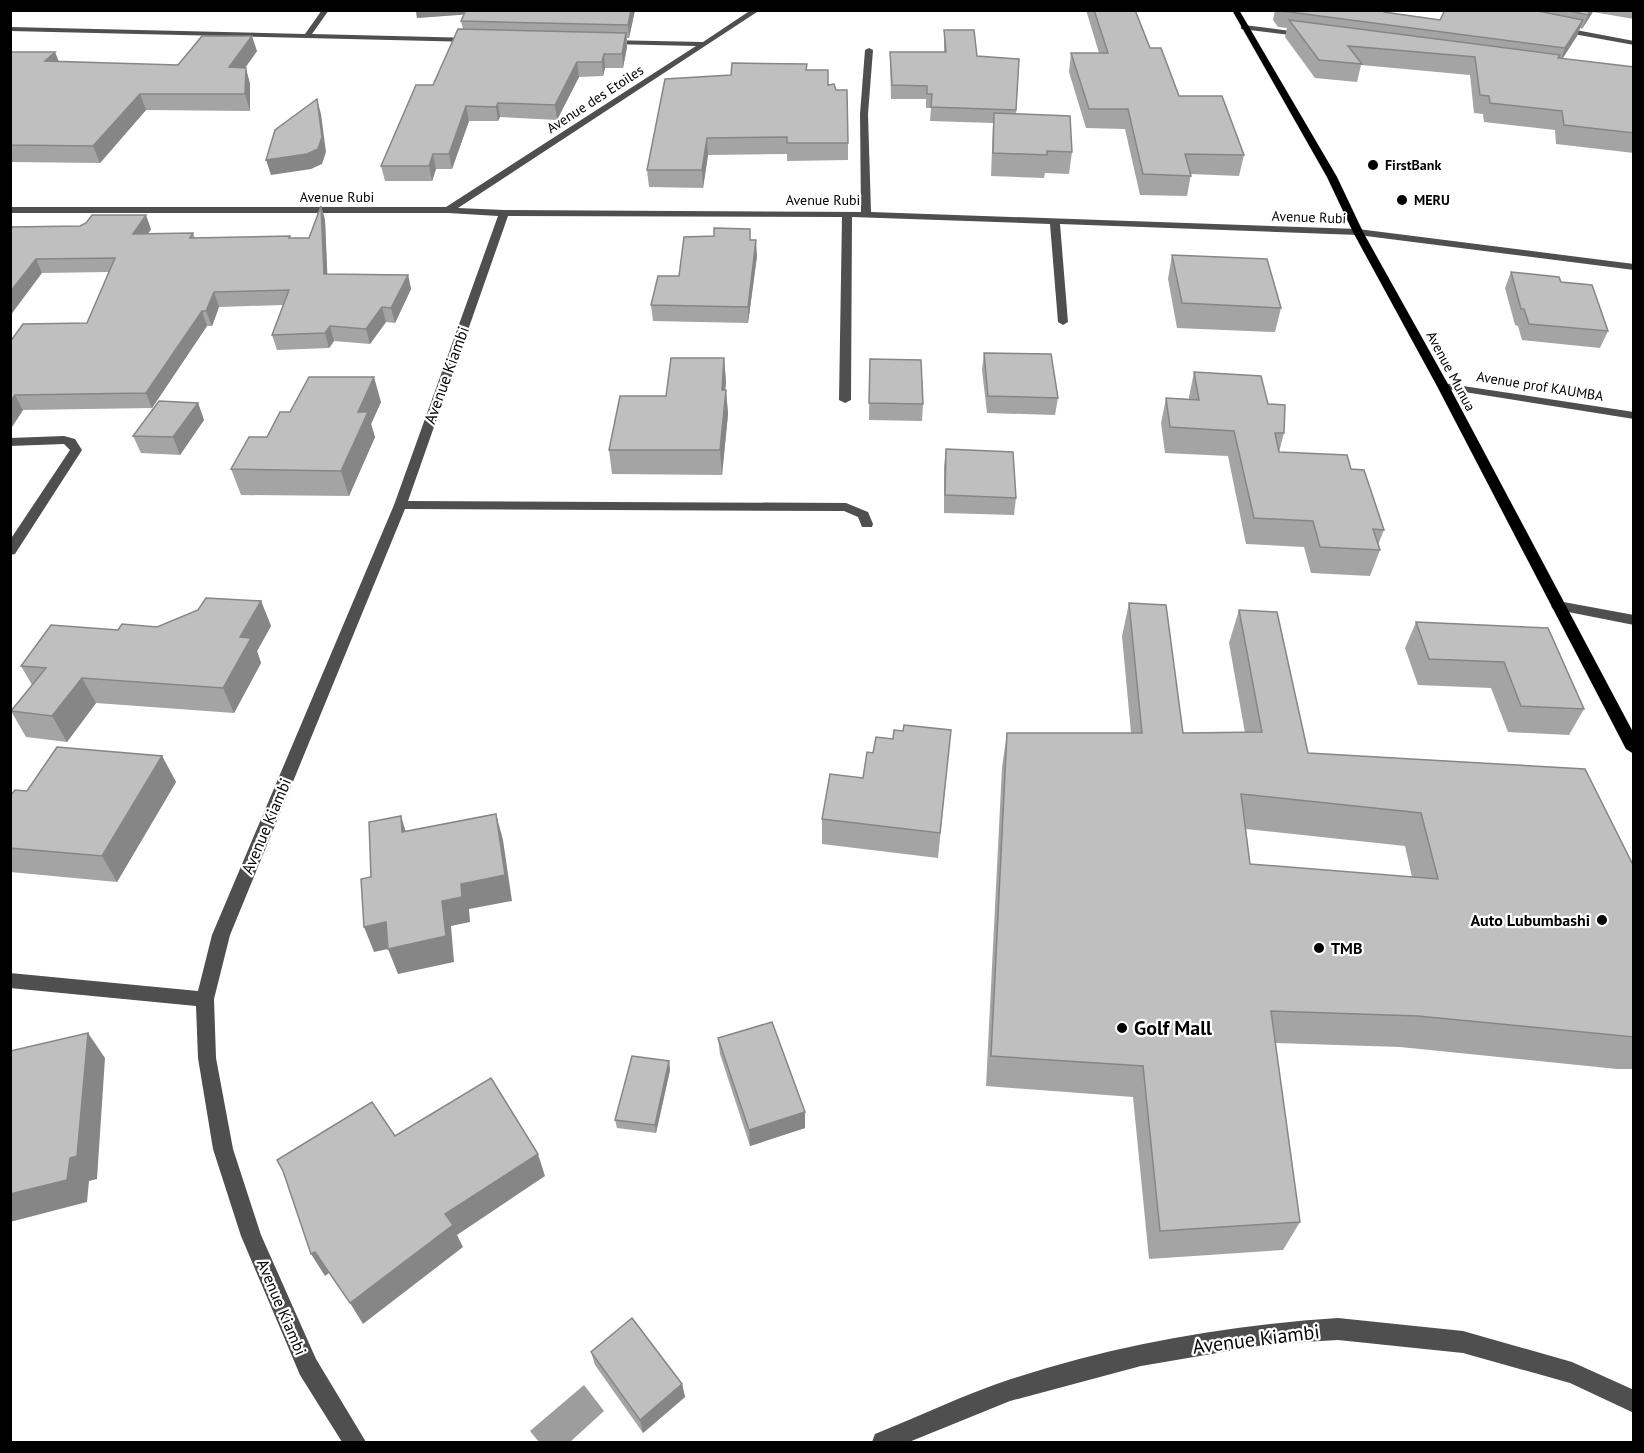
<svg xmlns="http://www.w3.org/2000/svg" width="1644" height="1453" viewBox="0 0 1644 1453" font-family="'PT Sans',sans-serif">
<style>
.water{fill:#9d9d9d}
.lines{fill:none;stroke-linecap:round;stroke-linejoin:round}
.major-casing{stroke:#dbdbdb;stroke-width:1}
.minor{fill:#4f4f4f;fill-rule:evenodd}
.major{fill:#000;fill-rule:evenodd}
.wall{fill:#a4a4a4;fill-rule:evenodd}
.shaded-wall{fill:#868686}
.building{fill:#bfbfbf;stroke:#868686;stroke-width:1.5;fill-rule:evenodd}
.poi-dot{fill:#000;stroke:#fff;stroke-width:2}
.labels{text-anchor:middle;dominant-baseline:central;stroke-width:4.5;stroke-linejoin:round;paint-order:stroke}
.far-street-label{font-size:14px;fill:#000;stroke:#fff}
.far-poi-label{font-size:14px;font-weight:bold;fill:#000;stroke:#fff;text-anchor:start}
.street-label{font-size:16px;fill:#000;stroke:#fff}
.poi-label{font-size:16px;font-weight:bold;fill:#000;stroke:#fff;text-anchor:end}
.near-poi-label{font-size:20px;font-weight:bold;fill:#000;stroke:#fff;text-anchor:start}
.near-street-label{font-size:20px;fill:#000;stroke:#fff}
</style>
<rect width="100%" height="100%" fill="#fff"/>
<!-- water -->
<polygon class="water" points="584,1385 604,1411 570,1442 539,1442 530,1431"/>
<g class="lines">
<defs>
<polygon id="major" points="1232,10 1239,10 1337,177 1363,232 1449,386 1634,734 1634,754 1626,749 1437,386 1353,232 1327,177"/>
</defs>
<!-- major casing -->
<use href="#major" class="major-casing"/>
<!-- minor -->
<g class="minor">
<polygon points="322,10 329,10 312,34 474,38 478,40 474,42 10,31 10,27 305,34"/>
<polygon points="751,10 760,10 458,208 504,210 861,212 860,114 865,50 869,48 873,50 868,114 871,212 1358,229 1634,264 1634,270 1358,235 1060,224 1068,322 1063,325 1058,322 1050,224 852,217 851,400 845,403 839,400 842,217 508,216 408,501 846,503 868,512 873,524 872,527 862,527 858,517 844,511 405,509 230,935 214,999 216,1058 233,1149 261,1235 316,1359 366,1442 342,1442 300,1375 241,1236 213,1149 198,1058 196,1006 10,988 10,973 198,991 212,935 394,505 498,216 448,213 10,213 10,207 446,207 696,46 609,44 605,42 606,40 703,42"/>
<polygon points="1244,25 1306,33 1310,35 1306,37 1241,29 1241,25"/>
<polygon points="1560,27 1634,41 1634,45 1557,31 1556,29"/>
<polygon points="1443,383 1634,412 1634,419 1439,388 1439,384"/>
<polygon points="64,436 75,439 82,450 15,554 10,555 10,540 70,450 64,444 10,446 10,438"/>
<polygon points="1558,601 1634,615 1634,625 1553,609 1551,606"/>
<path d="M1338 1318 1463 1331 1572 1362 1634 1390V1413L1570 1383 1463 1353 1338 1340 1270 1344 1141 1366 1010 1401 909 1442H872L875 1434C920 1416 965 1394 1011 1379 1115 1345 1228 1325 1338 1318Z"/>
</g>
<!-- major -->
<use href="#major" class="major"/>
</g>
<!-- wall -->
<g class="wall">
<polygon points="416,10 635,10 629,38 627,38 627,47 623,68 605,68 603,76 579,77 557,120 500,117 498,121 469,121 452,169 436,169 432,181 385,181 381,166 433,85 463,29 461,21 464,14 417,18"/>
<polygon points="1086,10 1135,10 1150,48 1179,96 1244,155 1239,176 1191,174 1187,196 1140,195 1125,129 1086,128 1069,72 1071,53 1099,53"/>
<polygon points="1275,10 1384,10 1384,12 1440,20 1445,10 1634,10 1634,19 1593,12 1582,29 1580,28 1577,36 1562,59 1634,67 1634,153 1556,144 1555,130 1484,122 1483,114 1474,113 1470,75 1361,65 1357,82 1315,78 1285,37 1287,28 1278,27 1273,20"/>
<polygon points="944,30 977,56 1019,59 1016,114 1072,152 1069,174 1045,173 1044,178 991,176 993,123 930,121 931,108 926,108 926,99 891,99 890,52 944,52"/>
<polygon points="257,51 245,68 250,84 250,111 146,110 100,163 10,162 10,52 55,52 59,62 178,65"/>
<polygon points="807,70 828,85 848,143 848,160 787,161 787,154 708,155 703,188 649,187 647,170"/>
<polygon points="321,206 325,220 327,274 408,275 411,289 395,323 386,322 370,344 334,341 329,348 277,350 272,335 283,305 219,307 212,326 207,326 152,408 23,410 10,430 10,342 87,323 109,272 42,273 10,227 151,229 148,234 193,233 195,238 309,238"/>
<polygon points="750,240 757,256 748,323 653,321 651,305 679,276"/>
<polygon points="1172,255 1281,308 1275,332 1177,328 1168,279"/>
<polygon points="1511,272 1561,282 1608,331 1600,348 1522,340 1518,326 1515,325 1505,288"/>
<polygon points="984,353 1058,398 1055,415 987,413 982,370"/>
<polygon points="724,358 726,382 725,390 726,390 728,414 722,475 612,474 609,450 666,396"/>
<polygon points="870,359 923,404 922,421 869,420"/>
<polygon points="1194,372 1268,404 1284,433 1279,452 1351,469 1384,530 1378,545 1380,550 1370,576 1311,573 1304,547 1246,544 1228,456 1165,453 1161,423 1166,398 1189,399 1189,397"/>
<polygon points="381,402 371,424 375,437 349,496 241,495 231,469 267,437 290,412"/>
<polygon points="198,403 204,420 180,455 141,453 133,436"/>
<polygon points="946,449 1016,498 1014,515 944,513 944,466"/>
<polygon points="261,601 271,626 257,651 261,663 234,713 96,703 67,742 26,737 11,711 32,685 21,666 118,630 157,627"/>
<path d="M1129 603 1183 733H1245L1229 643 1239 610 1308 753 1634 867V1069H1617L1400 1047 1275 1043 1300 1222 1283 1250 1149 1259 1133 1097 986 1086 1002 767 1007 733H1131L1122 636ZM1246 829 1405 846 1412 877 1250 864Z"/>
<polygon points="1416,622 1548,628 1584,709 1569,735 1508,732 1491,688 1418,685 1405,648"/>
<polygon points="951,730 938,858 822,844 822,819 863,778 873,753 903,731"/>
<polygon points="162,756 176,782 117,882 10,872 10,796"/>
<polygon points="718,1038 805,1112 805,1128 750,1146 720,1054"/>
<polygon points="669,1061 670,1070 656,1133 617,1128 615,1120"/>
<polygon points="591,1352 682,1384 685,1397 643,1433 595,1365"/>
</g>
<!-- shaded-wall -->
<g class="shaded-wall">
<polygon points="416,10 472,10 473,14 417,18"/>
<polygon points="631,10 635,10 629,38 628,25"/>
<polygon points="1590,10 1594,10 1582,29 1588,15"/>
<polygon points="1583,20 1577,36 1559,64 1565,48"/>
<polygon points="626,33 627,47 623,68 622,54"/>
<polygon points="252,36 257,51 234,83 229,67"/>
<polygon points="55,52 61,68 45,61"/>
<polygon points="604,54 605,68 603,76 602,62"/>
<polygon points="577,62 579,77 557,120 555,105"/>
<polygon points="246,68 250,84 250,111 245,94"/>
<polygon points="140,94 146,110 100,163 93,146"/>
<polygon points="317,99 321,114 326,152 322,164 311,169 271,175 266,160"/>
<polygon points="498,103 500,117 498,121 496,107"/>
<polygon points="466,106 469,121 452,169 449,154"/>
<polygon points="707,138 708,155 703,188 702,170"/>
<polygon points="433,154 436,169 432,181 429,166"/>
<polygon points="321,206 325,220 328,288 324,274"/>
<polygon points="146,215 151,229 138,248 133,234"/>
<polygon points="756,240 757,256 748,323 748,307"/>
<polygon points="36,259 42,273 10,316 10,292"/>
<polygon points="408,275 411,289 395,323 391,308"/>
<polygon points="214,292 219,307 212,326 206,311"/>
<polygon points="382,307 386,322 370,344 366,329"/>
<polygon points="202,311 207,326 152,408 146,393"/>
<polygon points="330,326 334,341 329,348 325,333"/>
<polygon points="724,358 726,382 723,414 722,390"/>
<polygon points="374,377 381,402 371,424 375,437 349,496 341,471 358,412"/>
<polygon points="726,390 728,414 722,475 720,450"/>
<polygon points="15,395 23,410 10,430 10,402"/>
<polygon points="198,403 204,420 180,455 173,437"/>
<polygon points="261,601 271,626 257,651 261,663 234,713 223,688 240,637"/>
<polygon points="82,678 96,703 67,742 52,716"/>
<polygon points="162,756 176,782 117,882 102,856"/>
<polygon points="496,814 503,840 512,901 469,909 470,922 451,926 454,962 398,974 388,949 374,952 364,927 461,884"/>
<polygon points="401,816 409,842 402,832"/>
<polygon points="88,1033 105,1058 97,1179 89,1181 87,1202 10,1222 10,1194"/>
<polygon points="669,1061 670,1070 656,1133 655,1125"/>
<polygon points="805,1112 805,1128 750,1146 749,1130"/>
<polygon points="538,1154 545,1176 457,1235 463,1247 363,1324 350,1303 445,1214"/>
<polygon points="315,1252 329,1273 325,1276 311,1254"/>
<polygon points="682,1384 685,1397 643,1433 640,1420"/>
</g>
<!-- building -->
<g class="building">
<polygon points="466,10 631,10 628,25 461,21"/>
<polygon points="1094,10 1135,10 1150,48 1161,48 1179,96 1222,96 1244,155 1185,154 1191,176 1143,174 1128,109 1089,109 1071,53 1108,53"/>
<polygon points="1281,10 1384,10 1384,12 1440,20 1445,10 1533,10 1583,20 1565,48 1282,11"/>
<polygon points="1565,10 1590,10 1588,15"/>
<polygon points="1289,20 1560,55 1558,58 1634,67 1634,133 1564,125 1562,111 1490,103 1489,96 1480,95 1475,57 1348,46 1362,64 1319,60"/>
<polygon points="458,29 626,33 622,54 604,54 602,62 577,62 555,105 498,103 496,107 466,106 449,154 433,154 429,166 381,166 416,85 433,85"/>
<polygon points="944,30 974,30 977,56 1019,59 1016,110 931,107 932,94 927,94 927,86 892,85 890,52 946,52"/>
<polygon points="202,36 252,36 229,67 246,68 245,94 140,94 93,146 10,145 10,52 55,52 45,61 178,65"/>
<polygon points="732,63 807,64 806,70 828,70 828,85 834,84 836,90 847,90 848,143 787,143 787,137 707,138 702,170 647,170 665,79 731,75"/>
<polygon points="317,99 322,137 318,149 307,154 266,160 275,130"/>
<polygon points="994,113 1070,116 1072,152 1047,151 1047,155 993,153"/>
<polygon points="321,206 324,274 408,275 391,308 382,307 366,329 330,326 325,333 272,335 289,290 214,292 206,311 202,311 146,393 15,395 10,402 10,342 23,324 87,323 115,258 36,259 10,292 10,227 80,226 86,223 92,215 146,215 133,234 193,233 190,238 290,236 289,238 309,238"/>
<polygon points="714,228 750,229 750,240 756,240 748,307 651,305 658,276 679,276 684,237 714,236"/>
<polygon points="1172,255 1267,259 1281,308 1182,303"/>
<polygon points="1511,272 1559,277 1561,282 1592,285 1608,331 1529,324 1524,309 1521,309"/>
<polygon points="984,353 1051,354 1058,398 988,396"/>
<polygon points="671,358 724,358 722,390 726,390 720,450 609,450 620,396 666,396"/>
<polygon points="870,359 921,360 923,404 869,403"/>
<polygon points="1194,372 1261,376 1268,404 1285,405 1284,433 1275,433 1279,452 1347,455 1351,469 1364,470 1384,530 1373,529 1380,550 1320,547 1313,521 1254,518 1234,431 1170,427 1166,398 1199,400"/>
<polygon points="309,377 374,377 358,412 368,412 341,471 231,469 249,437 267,437 280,412 290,412"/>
<polygon points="159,401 198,403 173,437 133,436"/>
<polygon points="946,449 1013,452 1016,498 945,495"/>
<polygon points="206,598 261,601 240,637 251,638 223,688 82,678 52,716 11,711 46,668 21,666 51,625 118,630 122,624 157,627 198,610"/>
<path d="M1129 603 1166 605 1183 733 1262 732 1239 610 1277 612 1308 753 1585 769 1634 867V1037L1418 1016 1271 1011 1300 1222 1160 1231 1143 1066 991 1056 1007 733H1142ZM1241 794 1421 813 1438 879 1250 864Z"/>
<polygon points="1416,622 1548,628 1584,709 1521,706 1504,662 1429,659"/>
<polygon points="904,725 951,730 940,833 822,819 830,774 863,778 867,752 873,753 876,737 893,739 894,730 903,731"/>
<polygon points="57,747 162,756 102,856 10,848 10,796 15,790 27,791"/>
<polygon points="496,814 505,875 461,884 462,897 442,901 446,936 388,949 386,922 364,927 361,879 371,877 369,822 401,816 402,832"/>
<polygon points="772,1022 805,1112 749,1130 718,1038"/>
<polygon points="88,1033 77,1156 70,1158 67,1180 10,1194 10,1051"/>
<polygon points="632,1056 669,1061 655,1125 615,1120"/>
<polygon points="491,1078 538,1154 445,1214 453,1225 350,1303 315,1252 311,1254 283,1171 277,1160 372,1102 395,1136"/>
<polygon points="632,1318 682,1384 640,1420 591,1352"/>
</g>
<!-- markers -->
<g class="poi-dot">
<circle cx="1373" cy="165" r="6"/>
<circle cx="1402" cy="200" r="6"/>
<circle cx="1602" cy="920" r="6"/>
<circle cx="1319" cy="948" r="6"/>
<circle cx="1122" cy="1028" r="6"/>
</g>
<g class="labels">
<!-- far-street labels -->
<g class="far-street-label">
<text transform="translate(595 99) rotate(-33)">Avenue des Etoiles</text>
<text x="337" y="197">Avenue Rubi</text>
<text x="823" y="200">Avenue Rubi</text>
<text transform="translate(1309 217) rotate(2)">Avenue Rubi</text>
<text transform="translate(1451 371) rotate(62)">Avenue Munua</text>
<text transform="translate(1540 386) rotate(9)">Avenue prof KAUMBA</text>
</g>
<!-- far-poi labels -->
<g class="far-poi-label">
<text x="1385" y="165">FirstBank</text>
<text x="1414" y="200">MERU</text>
</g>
<!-- street labels -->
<g class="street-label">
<text transform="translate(446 375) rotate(-70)">Avenue Kiambi</text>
<text transform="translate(266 826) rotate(-67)">Avenue Kiambi</text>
<text transform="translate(282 1307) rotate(67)">Avenue Kiambi</text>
</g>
<!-- poi labels -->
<g class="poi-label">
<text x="1590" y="920">Auto Lubumbashi</text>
<text x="1331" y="948" text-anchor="start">TMB</text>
</g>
<!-- near-poi labels -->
<g class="near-poi-label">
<text x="1134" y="1028">Golf Mall</text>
</g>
<!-- near-street labels -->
<g class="near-street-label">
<text transform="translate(1256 1339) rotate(-7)">Avenue Kiambi</text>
</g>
</g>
<!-- border -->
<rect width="1644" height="1453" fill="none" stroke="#000000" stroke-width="24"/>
</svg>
